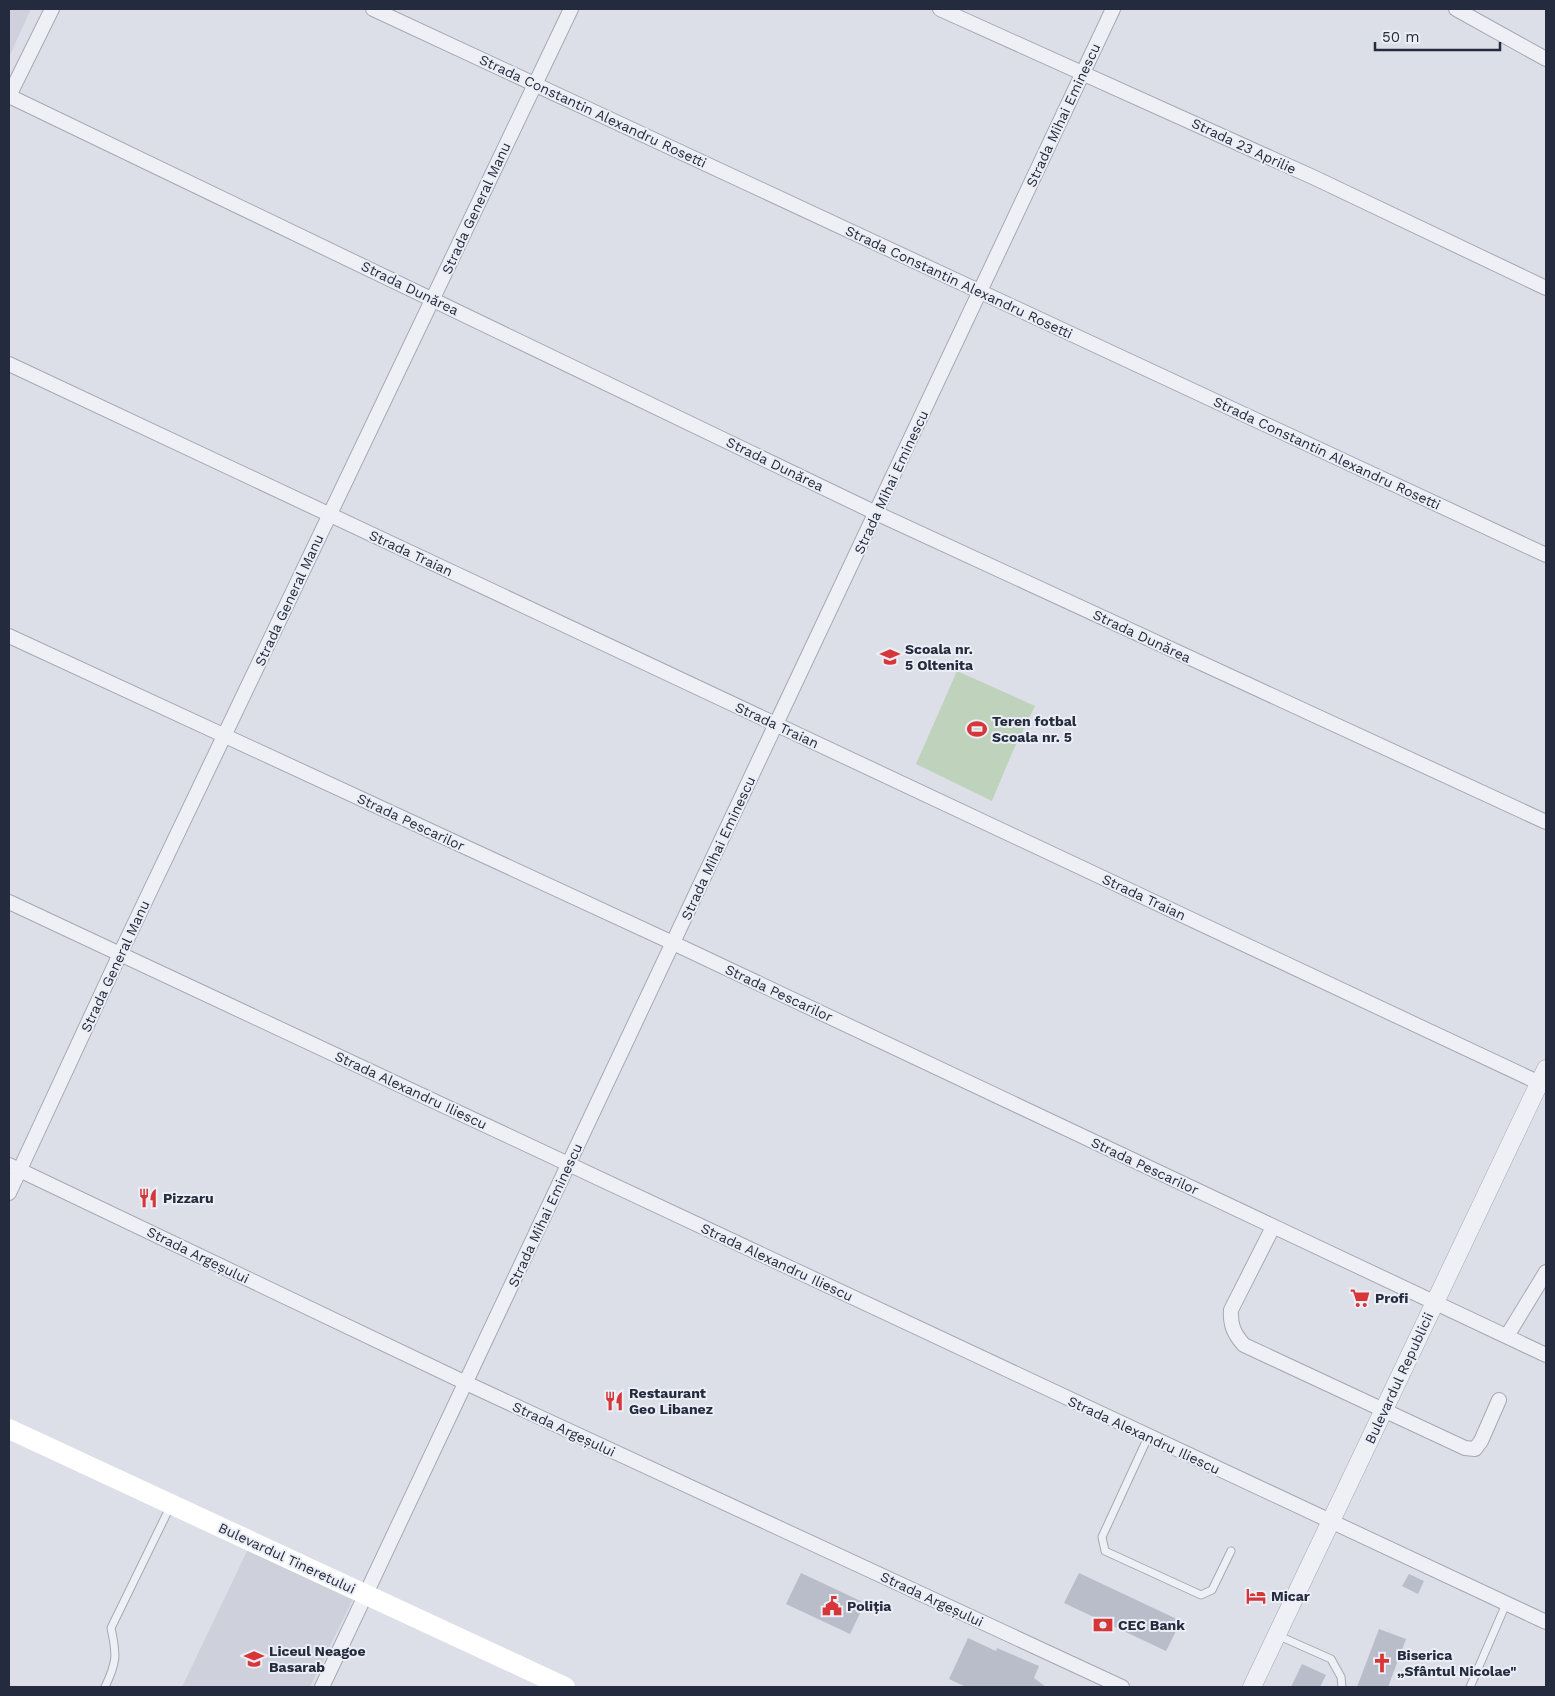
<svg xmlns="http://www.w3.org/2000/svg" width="1555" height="1696" viewBox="0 0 1555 1696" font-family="'Work Sans',sans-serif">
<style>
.built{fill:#ced1dc}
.green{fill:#bfd2bc}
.building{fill:#b9bdca}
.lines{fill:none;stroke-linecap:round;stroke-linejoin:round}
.service-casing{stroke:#a5a9b4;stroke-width:9}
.minor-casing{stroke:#a5a9b4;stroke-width:16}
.tertiary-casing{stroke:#a5a9b4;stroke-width:19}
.service{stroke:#eff0f5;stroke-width:7}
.minor{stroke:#eff0f5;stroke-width:14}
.tertiary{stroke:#eff0f5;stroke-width:18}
.secondary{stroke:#fff;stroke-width:20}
.labels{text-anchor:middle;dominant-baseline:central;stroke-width:4;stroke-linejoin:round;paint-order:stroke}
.street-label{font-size:14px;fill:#252b3e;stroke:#ebeef5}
.poi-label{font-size:14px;font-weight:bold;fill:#252b3e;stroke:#ebeef5;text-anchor:start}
</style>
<rect width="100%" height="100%" fill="#dcdfe7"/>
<!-- built -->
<g class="built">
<polygon points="9,9 31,9 9,57"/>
<polygon points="248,1549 354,1597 310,1687 182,1687"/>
</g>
<!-- green -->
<polygon class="green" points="957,671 1035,706 1012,753 992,801 916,764"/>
<!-- building -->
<g class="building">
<polygon points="801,1573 865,1603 850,1634 786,1604"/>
<polygon points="1079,1573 1181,1621 1166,1651 1064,1603"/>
<polygon points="1409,1574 1424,1581 1418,1594 1402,1586"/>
<polygon points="1379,1629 1406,1639 1388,1687 1357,1687"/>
<polygon points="968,1638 996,1651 997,1648 1039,1666 1034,1678 1046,1687 966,1687 949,1679"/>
<polygon points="1302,1664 1326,1675 1320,1687 1291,1687"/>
</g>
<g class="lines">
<defs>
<g id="service">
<polyline points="1148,1437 1102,1537 1105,1551 1201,1595 1212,1590 1231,1551"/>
<polyline points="1277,1635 1331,1659 1341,1677 1342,1687"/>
<path d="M105 1687C117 1662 117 1655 111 1628L170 1507"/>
<polyline points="1470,1687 1506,1604"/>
</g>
<g id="minor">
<polyline points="373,9 1546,555"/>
<polyline points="940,9 1315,178 1546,288"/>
<polyline points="1456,9 1546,59"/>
<polyline points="9,96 876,513 1546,822"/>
<polyline points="9,96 52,9"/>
<polyline points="9,364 1546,1086"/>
<polyline points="9,636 673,943 1546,1355"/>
<polyline points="9,902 1546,1622"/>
<polyline points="9,1165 466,1383 1122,1687"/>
<polyline points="9,1193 120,954 571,9"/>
<path d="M1273 1227 1231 1310C1230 1325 1234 1334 1244 1345L1465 1448 1475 1449 1481 1441 1499 1400"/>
<polyline points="1507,1336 1546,1272"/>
<polyline points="322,1687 1113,9"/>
</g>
<polyline id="tertiary" points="1252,1687 1546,1069"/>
</defs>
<!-- service casing -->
<use href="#service" class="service-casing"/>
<!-- minor casing -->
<use href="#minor" class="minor-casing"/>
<!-- tertiary casing -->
<use href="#tertiary" class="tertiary-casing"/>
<!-- service -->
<use href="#service" class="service"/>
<!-- minor -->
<use href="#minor" class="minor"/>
<!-- tertiary -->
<use href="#tertiary" class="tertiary"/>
<!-- secondary -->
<polyline class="secondary" points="9,1429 565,1687"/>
</g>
<!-- icons -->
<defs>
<symbol id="school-bare" viewBox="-9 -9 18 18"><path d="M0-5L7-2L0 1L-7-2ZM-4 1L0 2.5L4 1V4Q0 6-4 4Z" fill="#d73638" stroke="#ebeef5" stroke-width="2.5" paint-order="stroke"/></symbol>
<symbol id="stadium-bare" viewBox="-9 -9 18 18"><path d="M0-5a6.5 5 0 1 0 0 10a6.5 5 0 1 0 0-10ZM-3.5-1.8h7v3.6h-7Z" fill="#d73638" stroke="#ebeef5" stroke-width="2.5" paint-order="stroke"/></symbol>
<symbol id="restaurant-bare" viewBox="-9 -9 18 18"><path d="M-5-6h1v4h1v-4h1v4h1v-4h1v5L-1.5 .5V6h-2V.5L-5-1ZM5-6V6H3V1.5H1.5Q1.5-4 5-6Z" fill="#d73638" stroke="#ebeef5" stroke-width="2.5" paint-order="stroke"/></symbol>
<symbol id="supermarket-bare" viewBox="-9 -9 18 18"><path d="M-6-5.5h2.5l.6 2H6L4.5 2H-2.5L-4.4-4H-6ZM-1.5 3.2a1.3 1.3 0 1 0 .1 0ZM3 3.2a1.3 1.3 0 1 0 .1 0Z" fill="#d73638" stroke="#ebeef5" stroke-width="2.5" paint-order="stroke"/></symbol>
<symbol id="hotel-bare" viewBox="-9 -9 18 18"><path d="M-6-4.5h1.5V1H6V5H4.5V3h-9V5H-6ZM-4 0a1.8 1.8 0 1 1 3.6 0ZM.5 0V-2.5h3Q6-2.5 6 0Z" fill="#d73638" stroke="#ebeef5" stroke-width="2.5" paint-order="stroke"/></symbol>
<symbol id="civic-bare" viewBox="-9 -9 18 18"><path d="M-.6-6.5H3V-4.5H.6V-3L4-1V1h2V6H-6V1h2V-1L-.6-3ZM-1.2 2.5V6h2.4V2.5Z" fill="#d73638" stroke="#ebeef5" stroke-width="2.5" paint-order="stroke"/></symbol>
<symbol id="bank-bare" viewBox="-9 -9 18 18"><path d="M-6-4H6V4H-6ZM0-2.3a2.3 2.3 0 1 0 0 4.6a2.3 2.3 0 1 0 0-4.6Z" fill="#d73638" stroke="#ebeef5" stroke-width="2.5" paint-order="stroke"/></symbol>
<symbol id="church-bare" viewBox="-9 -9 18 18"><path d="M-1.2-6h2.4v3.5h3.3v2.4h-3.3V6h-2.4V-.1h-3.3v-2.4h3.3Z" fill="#d73638" stroke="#ebeef5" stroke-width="2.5" paint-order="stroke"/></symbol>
</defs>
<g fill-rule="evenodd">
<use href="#school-bare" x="876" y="643" width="28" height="28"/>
<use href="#stadium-bare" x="963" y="715" width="28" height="28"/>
<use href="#restaurant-bare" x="134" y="1184" width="28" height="28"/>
<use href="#supermarket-bare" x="1346" y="1284" width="28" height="28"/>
<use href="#restaurant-bare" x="600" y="1387" width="28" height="28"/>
<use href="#hotel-bare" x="1242" y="1582" width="28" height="28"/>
<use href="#civic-bare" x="818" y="1592" width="28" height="28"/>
<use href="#bank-bare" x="1089" y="1611" width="28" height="28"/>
<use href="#school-bare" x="240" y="1645" width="28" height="28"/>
<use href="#church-bare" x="1368" y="1649" width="28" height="28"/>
</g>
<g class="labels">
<!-- street labels -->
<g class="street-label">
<text transform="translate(593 111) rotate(25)">Strada Constantin Alexandru Rosetti</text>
<text transform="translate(1063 115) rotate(-65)">Strada Mihai Eminescu</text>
<text transform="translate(1244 146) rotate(25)">Strada 23 Aprilie</text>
<text transform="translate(476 208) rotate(-65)">Strada General Manu</text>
<text transform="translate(959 282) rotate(25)">Strada Constantin Alexandru Rosetti</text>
<text transform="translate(410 288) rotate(26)">Strada Dunărea</text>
<text transform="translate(1327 453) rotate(25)">Strada Constantin Alexandru Rosetti</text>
<text transform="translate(775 464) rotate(26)">Strada Dunărea</text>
<text transform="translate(891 482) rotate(-65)">Strada Mihai Eminescu</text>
<text transform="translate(411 553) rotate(25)">Strada Traian</text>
<text transform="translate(289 600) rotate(-65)">Strada General Manu</text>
<text transform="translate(1142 636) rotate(25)">Strada Dunărea</text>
<text transform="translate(777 725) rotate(25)">Strada Traian</text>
<text transform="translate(411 822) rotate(25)">Strada Pescarilor</text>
<text transform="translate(718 848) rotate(-65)">Strada Mihai Eminescu</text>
<text transform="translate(1144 897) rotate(25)">Strada Traian</text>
<text transform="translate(115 966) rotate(-65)">Strada General Manu</text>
<text transform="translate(779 993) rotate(25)">Strada Pescarilor</text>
<text transform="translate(411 1090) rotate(25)">Strada Alexandru Iliescu</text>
<text transform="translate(1145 1166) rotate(25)">Strada Pescarilor</text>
<text transform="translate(545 1215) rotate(-65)">Strada Mihai Eminescu</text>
<text transform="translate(198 1255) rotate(26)">Strada Argeșului</text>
<text transform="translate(777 1262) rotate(25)">Strada Alexandru Iliescu</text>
<text transform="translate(1399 1378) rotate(-65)">Bulevardul Republicii</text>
<text transform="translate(564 1429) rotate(25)">Strada Argeșului</text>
<text transform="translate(1144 1435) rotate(25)">Strada Alexandru Iliescu</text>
<text transform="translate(287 1558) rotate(25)">Bulevardul Tineretului</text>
<text transform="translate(932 1599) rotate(25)">Strada Argeșului</text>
</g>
<!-- poi labels -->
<g class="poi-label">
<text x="905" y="649">Scoala nr.<tspan x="905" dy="16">5 Oltenita</tspan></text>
<text x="992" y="721">Teren fotbal<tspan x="992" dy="16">Scoala nr. 5</tspan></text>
<text x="163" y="1198">Pizzaru</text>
<text x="1375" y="1298">Profi</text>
<text x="629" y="1393">Restaurant<tspan x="629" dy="16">Geo Libanez</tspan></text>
<text x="1271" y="1596">Micar</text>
<text x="847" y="1606">Poliția</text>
<text x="1118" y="1625">CEC Bank</text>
<text x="269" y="1651">Liceul Neagoe<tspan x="269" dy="16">Basarab</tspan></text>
<text x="1397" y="1655">Biserica<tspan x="1397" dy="16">„Sfântul Nicolae"</tspan></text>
</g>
</g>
<!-- border -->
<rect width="1555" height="1696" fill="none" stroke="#252b3e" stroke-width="20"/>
<!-- scale -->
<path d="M1375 42v8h125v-8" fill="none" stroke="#252b3e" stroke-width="2.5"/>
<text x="1382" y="42" font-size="15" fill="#252b3e" stroke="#ebeef5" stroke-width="4" paint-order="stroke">50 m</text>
</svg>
